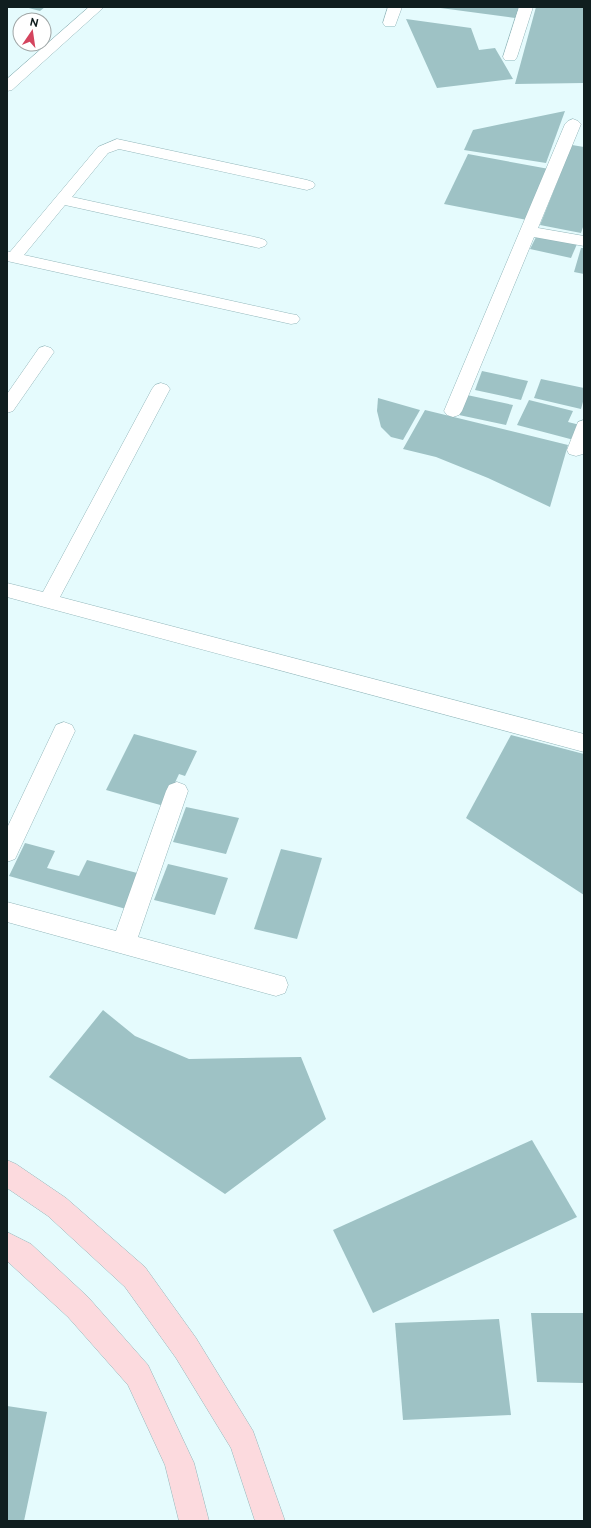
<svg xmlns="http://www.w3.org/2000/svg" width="591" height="1528" viewBox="0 0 591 1528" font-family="Raleway,sans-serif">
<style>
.building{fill:#9ec2c5}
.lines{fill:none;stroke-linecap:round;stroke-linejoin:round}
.minor-casing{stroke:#94b7bb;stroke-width:1}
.secondary-casing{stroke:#94b7bb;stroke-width:1}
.minor{fill:#fff;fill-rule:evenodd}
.secondary{fill:#fcdade;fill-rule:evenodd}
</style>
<rect width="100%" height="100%" fill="#e5fbfd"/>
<!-- building -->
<g class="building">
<polygon points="25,7 45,7 40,11"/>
<polygon points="433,7 519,7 515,18"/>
<polygon points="536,7 584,7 584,83 515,84"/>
<polygon points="406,19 471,28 479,50 495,48 513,79 437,88"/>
<polygon points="565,111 546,163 464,150 473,130"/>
<polygon points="572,145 584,147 584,224 581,233 540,225"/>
<polygon points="468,154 549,169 527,220 444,204"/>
<polygon points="537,235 577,244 571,258 530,249"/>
<polygon points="581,248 584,248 584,274 574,272"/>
<polygon points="482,371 528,381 521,400 475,390"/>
<polygon points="541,379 584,388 584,398 581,409 534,398"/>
<polygon points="467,395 513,405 506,425 459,415"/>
<polygon points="378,398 420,410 403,440 391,437 381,427 377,411"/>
<polygon points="529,400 573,411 568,422 580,425 574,440 517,425"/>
<polygon points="425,410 568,445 550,507 488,478 436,457 403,449"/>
<polygon points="134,734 197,751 185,776 179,774 164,806 106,790"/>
<polygon points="511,735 584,754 584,895 466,818"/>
<polygon points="186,807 239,818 226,854 173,842"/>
<polygon points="25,843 55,851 47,868 79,876 87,860 141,874 126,909 9,876"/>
<polygon points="281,849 322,858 297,939 254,929"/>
<polygon points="168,864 228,878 215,915 154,900"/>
<polygon points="103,1010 135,1036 189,1059 301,1057 326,1119 225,1194 49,1077"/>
<polygon points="532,1140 577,1217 373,1313 333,1230"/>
<polygon points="531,1313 584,1313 584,1383 537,1382"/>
<polygon points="499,1319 511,1415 403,1420 395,1323"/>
<polygon points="7,1406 47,1412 24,1521 7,1521"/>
</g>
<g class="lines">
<defs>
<g id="minor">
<polygon points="89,7 104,7 12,90 7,91 7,79"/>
<polygon points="388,7 402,7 395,26 385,26 383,23"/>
<polygon points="519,7 533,7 517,57 515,60 505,60 503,57"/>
<polygon points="573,119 578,121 581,124 538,228 584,236 584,246 534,237 462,411 459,415 453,417 447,415 444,411 565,124 568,121"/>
<polygon points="117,139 307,180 313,182 315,185 313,188 307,190 119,149 108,153 72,197 259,238 265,240 267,243 265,246 259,248 65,205 24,255 291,314 297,315 300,319 297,323 291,324 7,261 7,251 10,252 98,147"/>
<polygon points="45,346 51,348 54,352 13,411 7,413 7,394 39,348"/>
<polygon points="161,383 167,385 170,389 60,597 584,734 584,752 7,597 7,583 43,592 152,389 155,385"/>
<polygon points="584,420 584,452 583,454 576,456 569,454 567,450 578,422"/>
<polygon points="64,722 72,725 75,731 15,859 7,862 7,828 56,725"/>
<polygon points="177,782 185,785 188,791 138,937 285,977 288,985 285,993 276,996 7,922 7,902 116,931 166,791 169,785"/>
</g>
<g id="secondary">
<polygon points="7,1160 16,1164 66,1198 145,1267 196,1338 253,1431 285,1521 255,1521 231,1448 176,1358 125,1287 48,1216 7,1188"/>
<polygon points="7,1232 31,1244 88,1297 148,1365 194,1463 209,1521 179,1521 165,1465 128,1385 68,1317 7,1261"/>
</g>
</defs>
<!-- minor casing -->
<use href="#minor" class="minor-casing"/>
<!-- secondary casing -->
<use href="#secondary" class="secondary-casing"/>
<!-- minor -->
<use href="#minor" class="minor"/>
<!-- secondary -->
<use href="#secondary" class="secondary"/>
</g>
<!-- border -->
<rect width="591" height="1528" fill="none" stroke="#101e1f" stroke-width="16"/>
<!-- north arrow -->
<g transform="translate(32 32) rotate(13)"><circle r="19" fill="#ffffff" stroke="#9fa5a5"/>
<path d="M0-3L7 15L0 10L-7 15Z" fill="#d4445e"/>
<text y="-6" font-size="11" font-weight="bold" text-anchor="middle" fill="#101e1f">N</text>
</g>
</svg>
